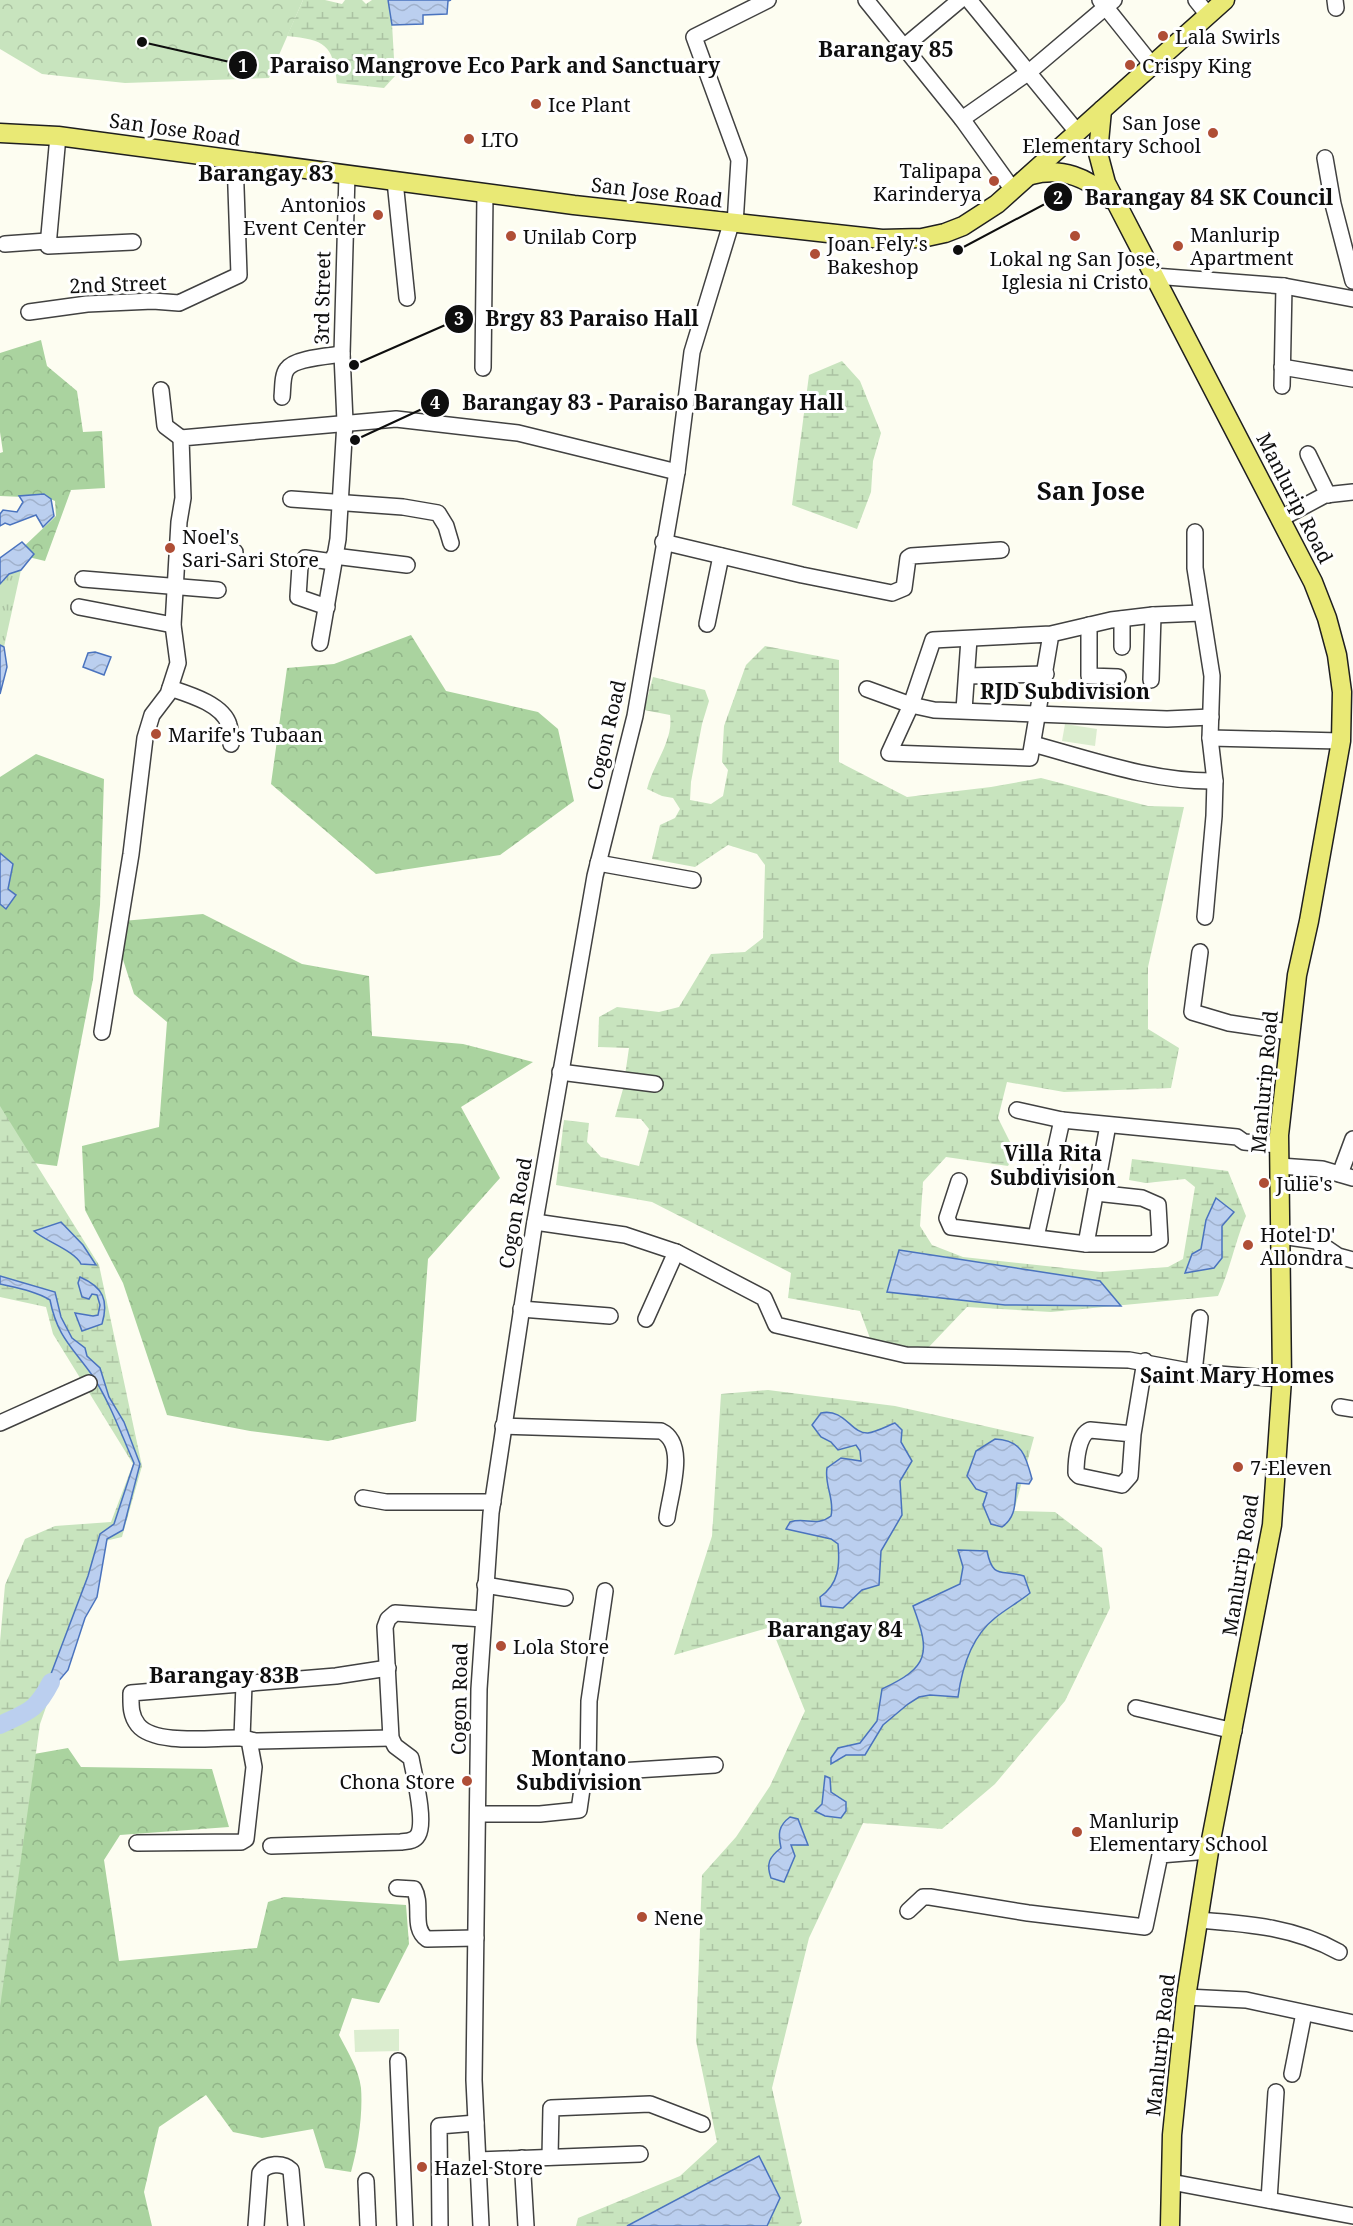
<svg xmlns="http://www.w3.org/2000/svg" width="1353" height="2226" viewBox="0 0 1353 2226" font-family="'Noto Serif',serif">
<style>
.grass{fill:url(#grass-tufts)}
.forest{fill:url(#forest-crowns)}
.wetland{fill:url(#wetland-marsh)}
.park{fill:url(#park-crowns)}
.pitch{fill:#dbedcf}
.water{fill:url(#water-waves);stroke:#4a73be;stroke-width:1.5}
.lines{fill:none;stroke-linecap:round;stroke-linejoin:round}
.river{stroke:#bbcfef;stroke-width:18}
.minor-casing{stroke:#414141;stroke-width:18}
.major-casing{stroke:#1f1f1f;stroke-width:21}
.minor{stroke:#fff;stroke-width:15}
.major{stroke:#e9e975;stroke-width:18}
.poi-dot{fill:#af4e36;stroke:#fff;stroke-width:2}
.labels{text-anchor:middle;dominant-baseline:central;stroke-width:6;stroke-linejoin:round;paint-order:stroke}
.poi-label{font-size:20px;fill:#0e0e0e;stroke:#fff;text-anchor:start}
.street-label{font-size:20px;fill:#0e0e0e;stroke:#fff}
.neighbourhood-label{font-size:21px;font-weight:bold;fill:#0e0e0e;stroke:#fff}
.quarter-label{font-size:22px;font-weight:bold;fill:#0e0e0e;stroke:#fff}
.district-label{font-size:26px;font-weight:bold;fill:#0e0e0e;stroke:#fff}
.leader{fill:none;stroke:#0e0e0e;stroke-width:2}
.callout-dot{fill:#0e0e0e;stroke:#fff;stroke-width:2}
.mark-label{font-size:18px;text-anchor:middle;font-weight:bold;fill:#fff}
.callout-label{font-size:21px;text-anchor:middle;font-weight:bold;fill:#0e0e0e;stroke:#fff;stroke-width:6;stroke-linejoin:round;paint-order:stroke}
</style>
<defs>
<pattern id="grass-tufts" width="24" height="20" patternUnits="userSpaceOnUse" patternTransform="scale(1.5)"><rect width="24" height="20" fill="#c8e4be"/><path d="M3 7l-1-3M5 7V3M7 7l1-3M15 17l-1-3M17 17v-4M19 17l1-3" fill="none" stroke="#abc2a2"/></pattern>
<pattern id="forest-crowns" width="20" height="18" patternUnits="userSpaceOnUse" patternTransform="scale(1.5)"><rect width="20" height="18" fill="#aad39f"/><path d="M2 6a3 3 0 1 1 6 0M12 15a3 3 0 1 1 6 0" fill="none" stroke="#91b488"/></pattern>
<pattern id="wetland-marsh" width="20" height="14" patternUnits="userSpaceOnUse" patternTransform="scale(1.5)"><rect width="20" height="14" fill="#c8e4be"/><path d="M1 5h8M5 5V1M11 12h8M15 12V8" fill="none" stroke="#abc2a2"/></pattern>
<pattern id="park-crowns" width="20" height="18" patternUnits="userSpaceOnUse" patternTransform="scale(1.5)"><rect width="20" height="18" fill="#c8e4be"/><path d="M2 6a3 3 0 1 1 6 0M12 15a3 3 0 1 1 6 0" fill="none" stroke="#abc2a2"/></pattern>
<pattern id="water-waves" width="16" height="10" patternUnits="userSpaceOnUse" patternTransform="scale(1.5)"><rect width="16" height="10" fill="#bbcfef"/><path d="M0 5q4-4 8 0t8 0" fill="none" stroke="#a0b1cc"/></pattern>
</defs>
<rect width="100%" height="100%" fill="#fdfdf1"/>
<!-- grass -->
<polygon class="grass" points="21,570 4,647 0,645 0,584 9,574"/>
<!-- forest -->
<g class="forest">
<polygon points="41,340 47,366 77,391 83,432 102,431 105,488 71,490 45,561 16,554 56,516 55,501 48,498 0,496 0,453 3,452 0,432 0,353"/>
<polygon points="411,635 446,691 538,712 558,729 574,801 500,855 376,874 271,784 287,668 334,664"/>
<polygon points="36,754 104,779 100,905 93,979 57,1166 0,1159 0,777"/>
<polygon points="203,914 302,964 369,976 372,1036 463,1044 533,1062 461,1107 500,1178 428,1259 416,1421 328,1441 250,1431 167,1415 123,1283 85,1210 82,1146 159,1127 167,1022 134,994 111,922"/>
<path d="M68 1748 81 1767 212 1769 229 1827 120 1835 104 1860 119 1961 257 1948 268 1902 284 1897 406 1905 409 1944 379 2003 352 1998 339 2035C347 2051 359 2069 361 2088 363 2114 358 2147 351 2172L325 2168 313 2129 262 2138 233 2132 206 2095 159 2127 144 2192 152 2226H0V1760Z"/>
</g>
<!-- wetland -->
<g class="wetland">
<path d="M303 0H325L342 4 345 0H362L366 4 372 0H387L391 6 395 76 384 88 337 83C333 44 325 40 287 36Z"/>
<polygon points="842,361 860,381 881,433 873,461 871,492 857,529 792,505 809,375"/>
<path d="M765 646 839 660V762L907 797 991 787 1041 778 1148 806 1184 807 1148 967V1029L1179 1048 1171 1088 1064 1092 1007 1082 998 1118 1015 1152 1008 1166 946 1157 923 1182 920 1226 932 1245 963 1257 1101 1272 1168 1267 1183 1259 1195 1187 1185 1179 1146 1183 1129 1180 1132 1159 1228 1171 1246 1216C1235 1242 1230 1270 1218 1296L1051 1312 967 1307 926 1350 871 1341 860 1311 788 1298 791 1273 652 1202 556 1185 564 1120 589 1123 587 1142 601 1157 639 1166 649 1129 641 1119 615 1117 623 1089 629 1048 598 1047 599 1017 617 1007 659 1012 679 1007 711 954 745 952 763 938 765 865 757 854 728 845 695 867 652 859 660 825 675 818 680 809 673 798 662 796 647 789C653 764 674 740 670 715L644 710 653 677 705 690 709 701 702 724 691 782 690 800 711 804 723 796 728 770 722 762 724 726 746 665Z"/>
<polygon points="0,1106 99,1265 142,1466 122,1537 105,1541 40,1724 0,2007 0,1642 5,1585 25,1539 55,1526 111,1522 133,1464 53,1334 46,1307 0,1297"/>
<polygon points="768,1390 895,1406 1034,1437 1014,1511 1055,1512 1102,1548 1110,1608 1065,1701 995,1784 942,1829 863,1823 809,1938 772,2088 802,2222 799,2226 576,2226 578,2218 680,2176 717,2142 696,2041 702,1875 736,1837 770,1786 805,1711 771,1627 674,1655 712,1536 721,1394"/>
</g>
<!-- park -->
<polygon class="park" points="0,0 303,0 269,78 125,83 42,74 0,49"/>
<!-- pitch -->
<g class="pitch">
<polygon points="1065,724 1097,729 1095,746 1062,741"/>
<polygon points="399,2029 399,2051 355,2052 354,2030"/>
</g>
<!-- water -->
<g class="water">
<polygon points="388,0 451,0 448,1 447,14 423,15 423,24 392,25"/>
<polygon points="44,494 51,499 54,516 43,527 36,515 10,525 5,523 0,526 0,514 3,510 17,512 23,502 19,496"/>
<polygon points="22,542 34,554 21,570 9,574 0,584 0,558"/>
<polygon points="0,645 4,647 7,667 0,694"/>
<polygon points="95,652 111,657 104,675 83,667 88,653"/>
<polygon points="0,853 13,864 8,889 16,895 6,909 0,904"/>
<polygon points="1216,1198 1234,1212 1222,1226 1222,1258 1214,1268 1185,1273 1192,1254 1201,1249 1206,1220"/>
<path d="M61 1222 83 1245 96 1265 81 1264C75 1251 45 1241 34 1231Z"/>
<polygon points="899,1250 1100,1281 1121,1306 1005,1305 887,1292"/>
<path d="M0 1276 55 1292 61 1317 72 1338 85 1348 87 1356 100 1368 109 1397 124 1422 140 1464 123 1530 107 1539 97 1597 85 1618 68 1670 40 1703 88 1576 100 1534 114 1524 134 1463C121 1434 110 1402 92 1375 72 1347 57 1336 50 1300 35 1291 17 1288 0 1284Z"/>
<path d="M80 1277C103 1287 109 1300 102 1324L82 1331 75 1313 93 1316 98 1315 100 1305 97 1295 92 1294 89 1299 82 1297 78 1283Z"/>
<path d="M821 1413C845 1408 851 1434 868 1433 876 1432 887 1426 895 1423L902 1430 901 1442 912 1461 900 1481 902 1515 881 1551 879 1585 862 1590 843 1608 821 1606 820 1597C839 1584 840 1565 838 1544L831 1539 786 1529 790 1522C805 1517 817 1527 831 1516 835 1499 824 1485 827 1468L841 1458 861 1461 860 1451 856 1445 838 1450 831 1442 821 1437 812 1425Z"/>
<path d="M995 1439C1022 1440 1026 1456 1032 1479L1029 1484 1017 1483C1014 1500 1018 1516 1002 1527L991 1524 983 1505 987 1493 976 1489 967 1476 976 1451Z"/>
<path d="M958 1550 987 1551C993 1580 1001 1569 1024 1576L1030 1593C1019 1602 1006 1609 995 1618 971 1637 962 1667 958 1697L930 1695 919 1697 908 1704 883 1725 865 1755H846L831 1764V1758L838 1748 860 1743 877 1721 882 1689C929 1667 931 1654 913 1606L960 1584 963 1567Z"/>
<polygon points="825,1776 830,1778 831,1792 846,1802 846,1811 841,1818 825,1816 815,1811 822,1804"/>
<path d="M790 1817 798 1819 808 1845H791L795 1856 784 1882 771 1878C766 1864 769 1857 781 1848 778 1834 778 1826 790 1817Z"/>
<polygon points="759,2156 780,2198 767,2226 627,2226"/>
</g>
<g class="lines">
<!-- river -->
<path class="river" d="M0 1725C29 1711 36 1711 51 1682"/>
<defs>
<g id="minor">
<polyline points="866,0 962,119 1013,190"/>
<polyline points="969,0 1078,133"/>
<polyline points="1100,0 1152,65"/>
<polyline points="1196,0 1208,15"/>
<polyline points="1335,0 1336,8"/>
<polyline points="905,46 960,0"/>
<polyline points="962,119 1029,72 1114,0"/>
<polyline points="58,136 48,246 133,242"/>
<polyline points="1325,158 1333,204 1353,281"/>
<polyline points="395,181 407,298"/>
<polyline points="735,224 739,160 694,37 768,0"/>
<polyline points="5,244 47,241"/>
<polyline points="1154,276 1284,286 1353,299"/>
<polyline points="29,312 87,304 153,301 179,303 239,275 235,159"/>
<polyline points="1282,367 1353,379"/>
<polyline points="483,368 485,194"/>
<polyline points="1282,386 1284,286"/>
<polyline points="161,390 165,426 181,438"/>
<path d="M282 397C283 389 282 375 287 369 294 358 330 356 342 354"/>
<polyline points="1308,454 1328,495"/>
<polyline points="291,499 403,507 438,513 446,526 451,543"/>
<polyline points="1280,519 1325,495 1353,492"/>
<polyline points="1195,532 1195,568 1212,676 1210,738 1215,781 1214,816 1205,917"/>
<polyline points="663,542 802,575 892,593 904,588 908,558 911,556 1001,550"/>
<polyline points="177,551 235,552"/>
<polyline points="334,556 407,565"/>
<polyline points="83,579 218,590"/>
<polyline points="79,607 173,625"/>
<polyline points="327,607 298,597 300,566 305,558 333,562"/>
<polyline points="707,624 721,556"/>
<polyline points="1089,625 1089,676 1118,677"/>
<polyline points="1051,634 1030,758 889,753 911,705 933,640 1051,634 1111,620 1153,615 1201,613"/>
<polyline points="320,643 338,539 345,422 342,354 347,174"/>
<polyline points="1122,647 1122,619"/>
<polyline points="968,676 1046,674"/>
<polyline points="1151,680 1153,615"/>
<path d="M170 688C188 694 223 704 229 725 231 731 230 738 231 744"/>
<polyline points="867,689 911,705 934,710 1167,719 1211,717"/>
<polyline points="964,710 969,639"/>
<polyline points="1210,738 1341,741"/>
<path d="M1033 744C1092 760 1153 782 1215 781"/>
<polyline points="598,863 693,880"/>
<polyline points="1200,952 1192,1012 1229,1023 1289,1032"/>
<polyline points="102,1032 131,854 145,738 152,715 168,694 178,663 173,625 179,522 183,498 181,438 396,419 518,433 677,472"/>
<polyline points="560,1072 655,1084"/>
<polyline points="1017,1110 1062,1120 1237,1137 1244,1142 1279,1145"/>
<polyline points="1280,1166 1322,1169 1353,1178"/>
<polyline points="1340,1174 1353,1139"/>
<polyline points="959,1181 947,1218 951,1227 1086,1244 1152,1244 1160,1240 1158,1205 1142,1198 1096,1193"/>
<polyline points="535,1222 625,1235 676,1252 764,1298 776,1325 906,1355 1129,1360 1194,1372 1282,1379"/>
<polyline points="1281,1236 1316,1241 1338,1256 1353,1260"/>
<polyline points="1036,1237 1062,1120"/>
<polyline points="1086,1244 1108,1125"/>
<polyline points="521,1309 610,1316"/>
<polyline points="646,1319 676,1252"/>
<polyline points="1194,1372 1200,1318"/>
<polyline points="1340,1407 1353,1409"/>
<polyline points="0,1423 89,1383"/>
<path d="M503 1426 661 1431C688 1444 670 1493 667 1518"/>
<path d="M1133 1434 1090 1430C1078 1435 1076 1460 1076 1473L1079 1476 1122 1485 1130 1476 1133 1434 1145 1361"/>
<polyline points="363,1498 386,1502 493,1502"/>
<polyline points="485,1585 565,1598"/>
<path d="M388 1668 336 1676 131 1693C131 1704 130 1715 138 1725 155 1746 215 1737 240 1738 246 1738 252 1741 258 1741L391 1738"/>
<polyline points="1136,1708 1234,1731"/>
<polyline points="242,1738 244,1684"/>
<polyline points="588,1773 589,1701 605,1591"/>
<polyline points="478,1814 540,1814 579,1810 582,1789 588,1773 715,1765"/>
<polyline points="137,1843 241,1842 246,1839 254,1767 249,1740"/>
<path d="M271 1846 401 1842C407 1841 414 1842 418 1835 426 1821 414 1775 411 1758L395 1746 391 1738 385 1627 388 1619 395 1613 483 1619"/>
<path d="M397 1888 414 1889C423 1904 411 1928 427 1939L476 1938"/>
<polyline points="908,1911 923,1897 930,1897 1028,1913 1145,1927 1160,1855 1209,1851"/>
<path d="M1198 1920C1249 1924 1294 1927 1339 1952"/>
<polyline points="1186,1997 1246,2000 1353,2023"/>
<polyline points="398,2061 405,2226"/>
<polyline points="1292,2074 1304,2013"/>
<polyline points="550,2157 551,2108 650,2104 702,2124"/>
<polyline points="522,2158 526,2226"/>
<polyline points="478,2160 640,2154"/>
<polyline points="366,2181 368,2226"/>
<polyline points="1171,2182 1353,2216"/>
<polyline points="1269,2200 1276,2092"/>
<path d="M256 2226 260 2173C266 2163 283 2162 291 2170L296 2226"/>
<polyline points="440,2226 439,2126 476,2123"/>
<polyline points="481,2226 474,2080 479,1689 491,1513 534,1227 595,876 635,716 677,472 692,352 731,224"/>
</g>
<g id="major">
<polyline points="1102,110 1098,153 1106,183 1313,582 1327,618 1337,655 1342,692 1341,741 1309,921 1297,975 1279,1135 1282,1379 1272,1525 1210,1845 1186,1997 1172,2135 1170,2226"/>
<polyline points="0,133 58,136 574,205 882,239 922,238 945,233 963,226 997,204 1225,0"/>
<path d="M1031 175C1061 167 1088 177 1110 199"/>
</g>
</defs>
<!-- minor casing -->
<use href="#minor" class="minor-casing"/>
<!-- major casing -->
<use href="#major" class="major-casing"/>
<!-- minor -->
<use href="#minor" class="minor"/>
<!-- major -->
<use href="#major" class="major"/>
</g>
<!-- markers -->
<g class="poi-dot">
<circle cx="1163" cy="36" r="6"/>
<circle cx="1130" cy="65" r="6"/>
<circle cx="536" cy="104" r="6"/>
<circle cx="1213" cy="133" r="6"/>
<circle cx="469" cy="139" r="6"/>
<circle cx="994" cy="181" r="6"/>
<circle cx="378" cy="215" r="6"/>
<circle cx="511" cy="236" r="6"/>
<circle cx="1075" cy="236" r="6"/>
<circle cx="1178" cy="246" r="6"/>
<circle cx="815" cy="254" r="6"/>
<circle cx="170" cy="548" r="6"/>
<circle cx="156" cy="734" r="6"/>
<circle cx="1264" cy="1183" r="6"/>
<circle cx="1248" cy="1245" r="6"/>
<circle cx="1238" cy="1467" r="6"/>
<circle cx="501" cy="1646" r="6"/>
<circle cx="467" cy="1781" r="6"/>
<circle cx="1077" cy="1832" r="6"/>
<circle cx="642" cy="1917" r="6"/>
<circle cx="422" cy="2167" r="6"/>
</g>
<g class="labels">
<!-- poi labels -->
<g class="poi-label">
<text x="1175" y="36">Lala Swirls</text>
<text x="1142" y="65">Crispy King</text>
<text x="548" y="104">Ice Plant</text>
<text x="1201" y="122" text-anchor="end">San Jose<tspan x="1201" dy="23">Elementary School</tspan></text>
<text x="481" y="139">LTO</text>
<text x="982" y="170" text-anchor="end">Talipapa<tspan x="982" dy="23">Karinderya</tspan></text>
<text x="366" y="204" text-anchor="end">Antonios<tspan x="366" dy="23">Event Center</tspan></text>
<text x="1190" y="234">Manlurip<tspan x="1190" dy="23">Apartment</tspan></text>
<text x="523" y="236">Unilab Corp</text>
<text x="827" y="243">Joan Fely's<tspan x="827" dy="23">Bakeshop</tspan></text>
<text x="1075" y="258" text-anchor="middle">Lokal ng San Jose,<tspan x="1075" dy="23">Iglesia ni Cristo</tspan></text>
<text x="182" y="536">Noel's<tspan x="182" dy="23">Sari-Sari Store</tspan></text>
<text x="168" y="734">Marife's Tubaan</text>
<text x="1276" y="1183">Julie's</text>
<text x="1260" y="1234">Hotel D'<tspan x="1260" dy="23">Allondra</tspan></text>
<text x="1250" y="1467">7-Eleven</text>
<text x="513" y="1646">Lola Store</text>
<text x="455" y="1781" text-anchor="end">Chona Store</text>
<text x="1089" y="1820">Manlurip<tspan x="1089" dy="23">Elementary School</tspan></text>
<text x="654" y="1917">Nene</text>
<text x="434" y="2167">Hazel Store</text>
</g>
<!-- street labels -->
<g class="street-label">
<text transform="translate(175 129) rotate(8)">San Jose Road</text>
<text transform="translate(657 192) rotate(7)">San Jose Road</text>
<text transform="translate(118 284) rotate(-2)">2nd Street</text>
<text transform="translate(322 298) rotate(-89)">3rd Street</text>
<text transform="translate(1295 498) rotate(63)">Manlurip Road</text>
<text transform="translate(606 735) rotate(-77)">Cogon Road</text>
<text transform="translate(1264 1082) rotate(-85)">Manlurip Road</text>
<text transform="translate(515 1213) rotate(-80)">Cogon Road</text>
<text transform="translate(1240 1565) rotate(-81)">Manlurip Road</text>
<text transform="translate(459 1699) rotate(-89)">Cogon Road</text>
<text transform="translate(1160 2045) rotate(-84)">Manlurip Road</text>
</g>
<!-- neighbourhood labels -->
<g class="neighbourhood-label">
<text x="1065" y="691">RJD Subdivision</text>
<text x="1053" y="1153">Villa Rita<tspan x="1053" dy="24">Subdivision</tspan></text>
<text x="1237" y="1375">Saint Mary Homes</text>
<text x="579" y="1758">Montano<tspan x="579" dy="24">Subdivision</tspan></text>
</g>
<!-- quarter labels -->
<g class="quarter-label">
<text x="886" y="48">Barangay 85</text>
<text x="266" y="172">Barangay 83</text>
<text x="835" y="1628">Barangay 84</text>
<text x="224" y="1674">Barangay 83B</text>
</g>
<!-- district labels -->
<g class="district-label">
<text x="1091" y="490">San Jose</text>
</g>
</g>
<!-- callouts -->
<path class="leader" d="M142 42L243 65M958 250L1058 197M354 365L459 319M355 440L435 403"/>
<g class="callout-dot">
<circle cx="142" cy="42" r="6"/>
<circle cx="958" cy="250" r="6"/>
<circle cx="354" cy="365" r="6"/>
<circle cx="355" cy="440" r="6"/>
<circle cx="243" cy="65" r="15"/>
<circle cx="1058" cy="197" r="15"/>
<circle cx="459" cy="319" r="15"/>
<circle cx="435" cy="403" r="15"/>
</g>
<g class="mark-label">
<text x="243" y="72">1</text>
<text x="1058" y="204">2</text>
<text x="459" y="325">3</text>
<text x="435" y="409">4</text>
</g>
<g class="callout-label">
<text x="495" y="73">Paraiso Mangrove Eco Park and Sanctuary</text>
<text x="1209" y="205">Barangay 84 SK Council</text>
<text x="592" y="326">Brgy 83 Paraiso Hall</text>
<text x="653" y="410">Barangay 83 - Paraiso Barangay Hall</text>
</g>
</svg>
